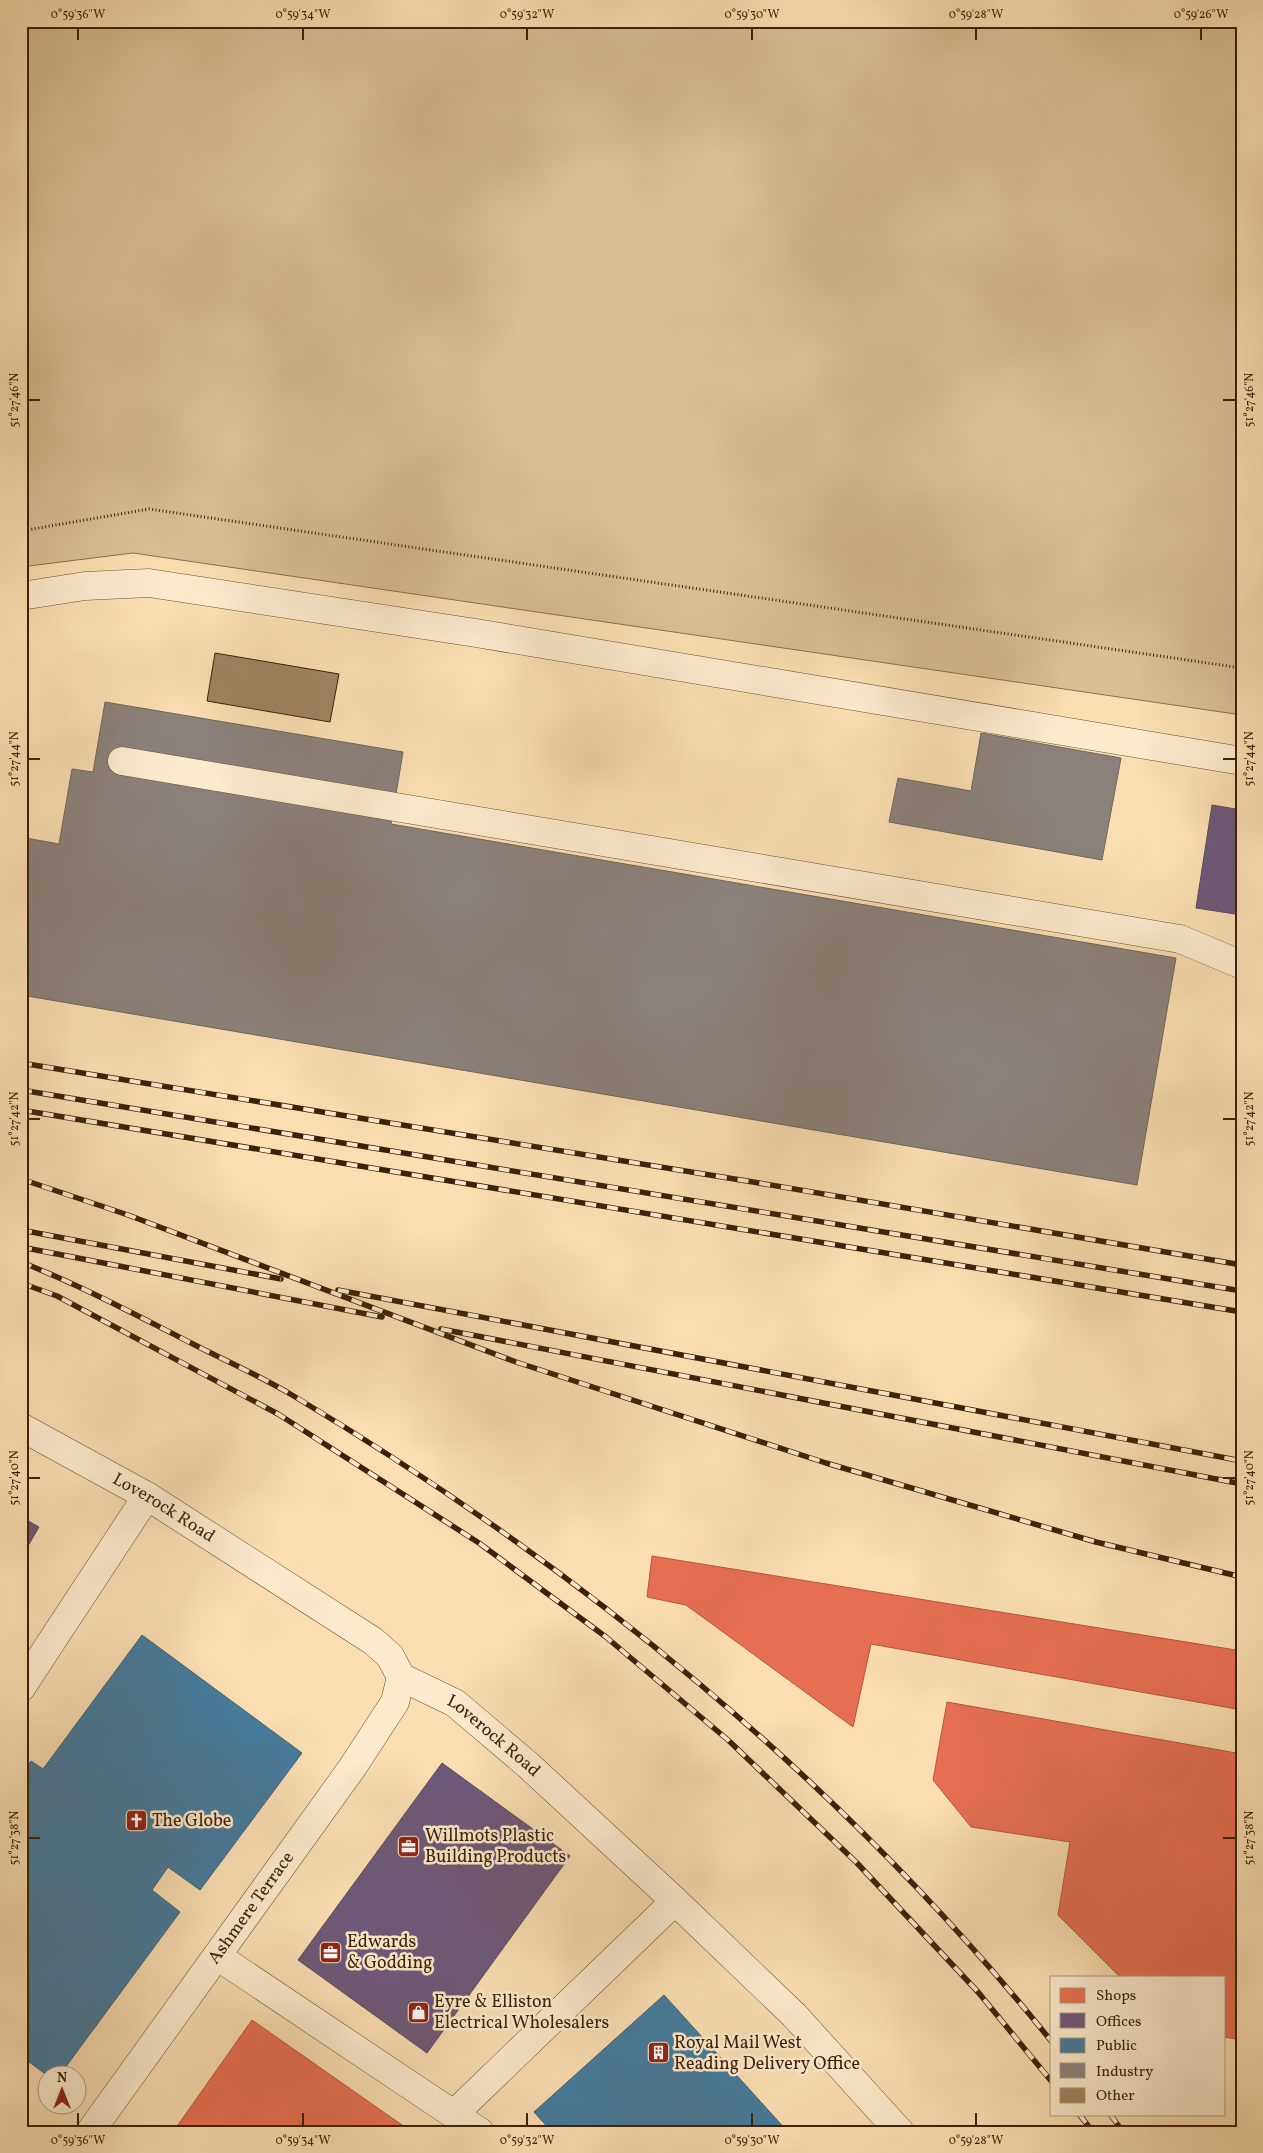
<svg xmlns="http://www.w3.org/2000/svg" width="1263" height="2153" viewBox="0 0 1263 2153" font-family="Vollkorn,serif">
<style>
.green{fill:#dabe95;stroke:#8c6f4f}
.shops{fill:#e76f51;stroke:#b4573b}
.offices{fill:#6d597a;stroke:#5f4858}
.public{fill:#457b9d;stroke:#436071}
.industry{fill:#8a817c;stroke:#73645a}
.building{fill:#a08361;stroke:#3e2009}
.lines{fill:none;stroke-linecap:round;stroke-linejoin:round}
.minor-casing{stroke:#6d5033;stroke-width:29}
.path{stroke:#3e2009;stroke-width:3;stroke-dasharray:1 2.5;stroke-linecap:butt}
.minor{stroke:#fceacd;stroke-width:28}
.rail-casing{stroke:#3e2009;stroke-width:5.5}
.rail{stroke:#fceacd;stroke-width:4;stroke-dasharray:11;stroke-linecap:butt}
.ticks{fill:none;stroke:#3e2009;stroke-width:2}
.labels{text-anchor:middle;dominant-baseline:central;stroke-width:5;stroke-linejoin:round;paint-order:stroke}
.street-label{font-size:18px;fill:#3e2009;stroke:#fceacd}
.poi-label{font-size:18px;fill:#3e2009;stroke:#fceacd;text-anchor:start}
.neatline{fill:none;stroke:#3e2009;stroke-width:2}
.ticks-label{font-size:12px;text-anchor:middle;fill:#3e2009}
</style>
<rect width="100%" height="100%" fill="#fadeb2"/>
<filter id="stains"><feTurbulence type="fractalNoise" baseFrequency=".004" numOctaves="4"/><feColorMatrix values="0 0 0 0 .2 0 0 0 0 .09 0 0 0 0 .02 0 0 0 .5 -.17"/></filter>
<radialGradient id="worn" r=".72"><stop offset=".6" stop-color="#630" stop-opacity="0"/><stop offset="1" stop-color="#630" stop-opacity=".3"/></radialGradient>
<!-- green -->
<polygon class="green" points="21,21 1242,21 1242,715 133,553 21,567"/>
<!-- shops -->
<g class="shops">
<polygon points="652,1556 1242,1651 1242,1710 871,1644 853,1727 686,1605 647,1597"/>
<polygon points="947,1702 1242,1754 1242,2040 1224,2037 1224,1977 1120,1977 1058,1915 1070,1842 971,1827 933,1780"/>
<polygon points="252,2020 412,2132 173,2132"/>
</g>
<!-- offices -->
<g class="offices">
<polygon points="1212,805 1242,810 1242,915 1196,908"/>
<polygon points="21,1517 39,1527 21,1558"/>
<polygon points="442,1763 570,1856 427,2053 298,1960"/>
</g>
<!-- public -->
<g class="public">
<polygon points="142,1635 302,1753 200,1890 168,1867 152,1890 180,1912 59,2076 48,2076 21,2056 21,1775 31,1761 43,1769"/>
<polygon points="664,1995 788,2132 552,2132 534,2112"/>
</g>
<!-- industry -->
<g class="industry">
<polygon points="105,702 403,752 391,824 1176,958 1137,1185 21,995 21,837 59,844 72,769 93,772"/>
<polygon points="981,733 1121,758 1102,860 889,822 898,778 971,791"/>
</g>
<!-- building -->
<polygon class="building" points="215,653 339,674 330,722 207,701"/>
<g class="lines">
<defs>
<g id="minor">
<polyline points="21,596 85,586 149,583 476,633 1242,761"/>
<polyline points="122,761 1180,939 1242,965"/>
<path id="s1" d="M21 1427 147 1496 373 1641 390 1656 401 1677 455 1703 528 1765 675 1901 794 2015 900 2132"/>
<polyline points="21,1688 147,1496"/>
<polyline points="217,1956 480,2132"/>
<polyline points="454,2114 675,1901"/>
<path id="s2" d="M90 2132 352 1768 395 1702 401 1677"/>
</g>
</defs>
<!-- minor casing -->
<use href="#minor" class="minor-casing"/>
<!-- path -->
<polyline class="path" points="21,531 149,509 1242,668"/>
<!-- minor -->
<use href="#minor" class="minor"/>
<defs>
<g id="rail">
<polyline points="21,1063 753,1182 1242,1265"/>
<polyline points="21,1090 1242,1291"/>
<polyline points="21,1110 1242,1312"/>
<polyline points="21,1179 128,1215 516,1362 826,1463 1096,1542 1242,1577"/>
<polyline points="21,1230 281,1279"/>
<polyline points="21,1247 382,1317"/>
<path d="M21 1262C80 1285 136 1315 193 1344 226 1361 260 1376 292 1395 578 1566 842 1781 1052 2042"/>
<polyline points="21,1283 57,1296 278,1414 479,1543 606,1637 728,1740 857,1863 978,1992 1052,2082"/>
<polyline points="338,1290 1242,1461"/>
<polyline points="441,1329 1242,1484"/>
<polyline points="1079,2114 1093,2132"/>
<polyline points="1110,2114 1123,2132"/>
</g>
</defs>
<!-- rail casing -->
<use href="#rail" class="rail-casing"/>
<!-- rail -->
<use href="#rail" class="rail"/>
</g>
<!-- ticks -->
<path class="ticks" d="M78 28V40M303 28V40M527 28V40M752 28V40M976 28V40M1201 28V40M28 400H40M1223 400H1236M28 759H40M1223 759H1236M28 1119H40M1223 1119H1236M28 1478H40M1223 1478H1236M28 1838H40M1223 1838H1236M78 2113V2126M303 2113V2126M527 2113V2126M752 2113V2126M976 2113V2126"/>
<!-- icons -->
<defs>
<symbol id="church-square" viewBox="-11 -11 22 22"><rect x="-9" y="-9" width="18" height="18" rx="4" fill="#8f2418" stroke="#fceacd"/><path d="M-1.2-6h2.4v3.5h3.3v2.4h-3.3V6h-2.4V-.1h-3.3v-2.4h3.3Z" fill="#fff"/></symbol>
<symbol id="office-square" viewBox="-11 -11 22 22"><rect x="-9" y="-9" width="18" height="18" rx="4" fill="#8f2418" stroke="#fceacd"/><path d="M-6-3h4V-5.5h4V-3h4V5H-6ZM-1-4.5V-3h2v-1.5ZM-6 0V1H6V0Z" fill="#fff"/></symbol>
<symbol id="shop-square" viewBox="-11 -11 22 22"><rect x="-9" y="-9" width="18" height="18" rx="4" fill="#8f2418" stroke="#fceacd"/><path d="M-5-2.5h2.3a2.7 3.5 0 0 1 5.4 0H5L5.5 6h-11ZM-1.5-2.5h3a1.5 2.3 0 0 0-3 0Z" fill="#fff"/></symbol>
<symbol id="building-square" viewBox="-11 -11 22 22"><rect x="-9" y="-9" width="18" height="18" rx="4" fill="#8f2418" stroke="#fceacd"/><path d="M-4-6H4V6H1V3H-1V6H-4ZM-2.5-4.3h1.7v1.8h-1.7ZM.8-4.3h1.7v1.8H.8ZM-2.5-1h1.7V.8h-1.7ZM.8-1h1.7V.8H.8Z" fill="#fff"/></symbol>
</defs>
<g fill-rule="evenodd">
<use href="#church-square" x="124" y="1808" width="25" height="25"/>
<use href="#office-square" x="396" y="1834" width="25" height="25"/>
<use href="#office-square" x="318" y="1940" width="25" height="25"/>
<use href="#shop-square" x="406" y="2000" width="25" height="25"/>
<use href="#building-square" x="646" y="2040" width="25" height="25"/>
</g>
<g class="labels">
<!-- street labels -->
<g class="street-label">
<text stroke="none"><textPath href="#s1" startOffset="164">Loverock Road</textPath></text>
<text stroke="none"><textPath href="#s1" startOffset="569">Loverock Road</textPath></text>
<text stroke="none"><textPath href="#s2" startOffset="276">Ashmere Terrace</textPath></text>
</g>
<!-- poi labels -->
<g class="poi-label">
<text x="152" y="1821">The Globe</text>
<text x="425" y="1836">Willmots Plastic<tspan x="425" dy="21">Building Products</tspan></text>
<text x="347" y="1942">Edwards<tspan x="347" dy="21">&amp; Godding</tspan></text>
<text x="434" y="2002">Eyre &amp; Elliston<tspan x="434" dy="21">Electrical Wholesalers</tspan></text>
<text x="674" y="2043">Royal Mail West<tspan x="674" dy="21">Reading Delivery Office</tspan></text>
</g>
</g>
<!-- margin -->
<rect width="1263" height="2153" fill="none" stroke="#fadeb2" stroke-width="55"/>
<!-- legend -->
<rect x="1050" y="1976" width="175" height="140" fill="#fceacd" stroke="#b0997f"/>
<rect x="1060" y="1988" width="25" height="15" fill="#e76f51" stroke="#b0997f"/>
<text x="1096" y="2000" font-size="15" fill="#3e2009">Shops</text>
<rect x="1060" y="2013" width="25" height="15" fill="#6d597a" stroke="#b0997f"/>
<text x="1096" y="2026" font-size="15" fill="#3e2009">Offices</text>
<rect x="1060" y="2038" width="25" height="15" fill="#457b9d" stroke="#b0997f"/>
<text x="1096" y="2050" font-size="15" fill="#3e2009">Public</text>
<rect x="1060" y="2063" width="25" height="15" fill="#8a817c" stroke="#b0997f"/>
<text x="1096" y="2076" font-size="15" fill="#3e2009">Industry</text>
<rect x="1060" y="2088" width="25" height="15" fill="#a08361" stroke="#b0997f"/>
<text x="1096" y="2100" font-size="15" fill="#3e2009">Other</text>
<!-- north arrow -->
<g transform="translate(62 2090)"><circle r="24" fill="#fceacd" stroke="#b0997f"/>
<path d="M0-4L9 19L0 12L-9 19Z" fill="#8f2418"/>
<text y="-8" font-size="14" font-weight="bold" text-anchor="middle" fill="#3e2009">N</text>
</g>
<rect x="28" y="28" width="1208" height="2098" class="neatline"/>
<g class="ticks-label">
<text x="78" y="18">0°59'36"W</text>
<text x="303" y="18">0°59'34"W</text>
<text x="527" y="18">0°59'32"W</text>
<text x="752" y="18">0°59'30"W</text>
<text x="976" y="18">0°59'28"W</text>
<text x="1201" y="18">0°59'26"W</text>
<text transform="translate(14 400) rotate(-90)" y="4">51°27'46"N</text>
<text transform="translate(1249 400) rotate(-90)" y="4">51°27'46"N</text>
<text transform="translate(14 759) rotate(-90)" y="4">51°27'44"N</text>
<text transform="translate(1249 759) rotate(-90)" y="4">51°27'44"N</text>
<text transform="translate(14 1119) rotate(-90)" y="4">51°27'42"N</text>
<text transform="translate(1249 1119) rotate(-90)" y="4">51°27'42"N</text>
<text transform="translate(14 1478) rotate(-90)" y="4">51°27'40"N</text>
<text transform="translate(1249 1478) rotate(-90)" y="4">51°27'40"N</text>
<text transform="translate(14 1838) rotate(-90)" y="4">51°27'38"N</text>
<text transform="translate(1249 1838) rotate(-90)" y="4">51°27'38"N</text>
<text x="78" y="2144">0°59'36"W</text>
<text x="303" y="2144">0°59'34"W</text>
<text x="527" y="2144">0°59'32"W</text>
<text x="752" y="2144">0°59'30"W</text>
<text x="976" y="2144">0°59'28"W</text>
</g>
<rect width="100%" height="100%" filter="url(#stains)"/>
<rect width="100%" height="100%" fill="url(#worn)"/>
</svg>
